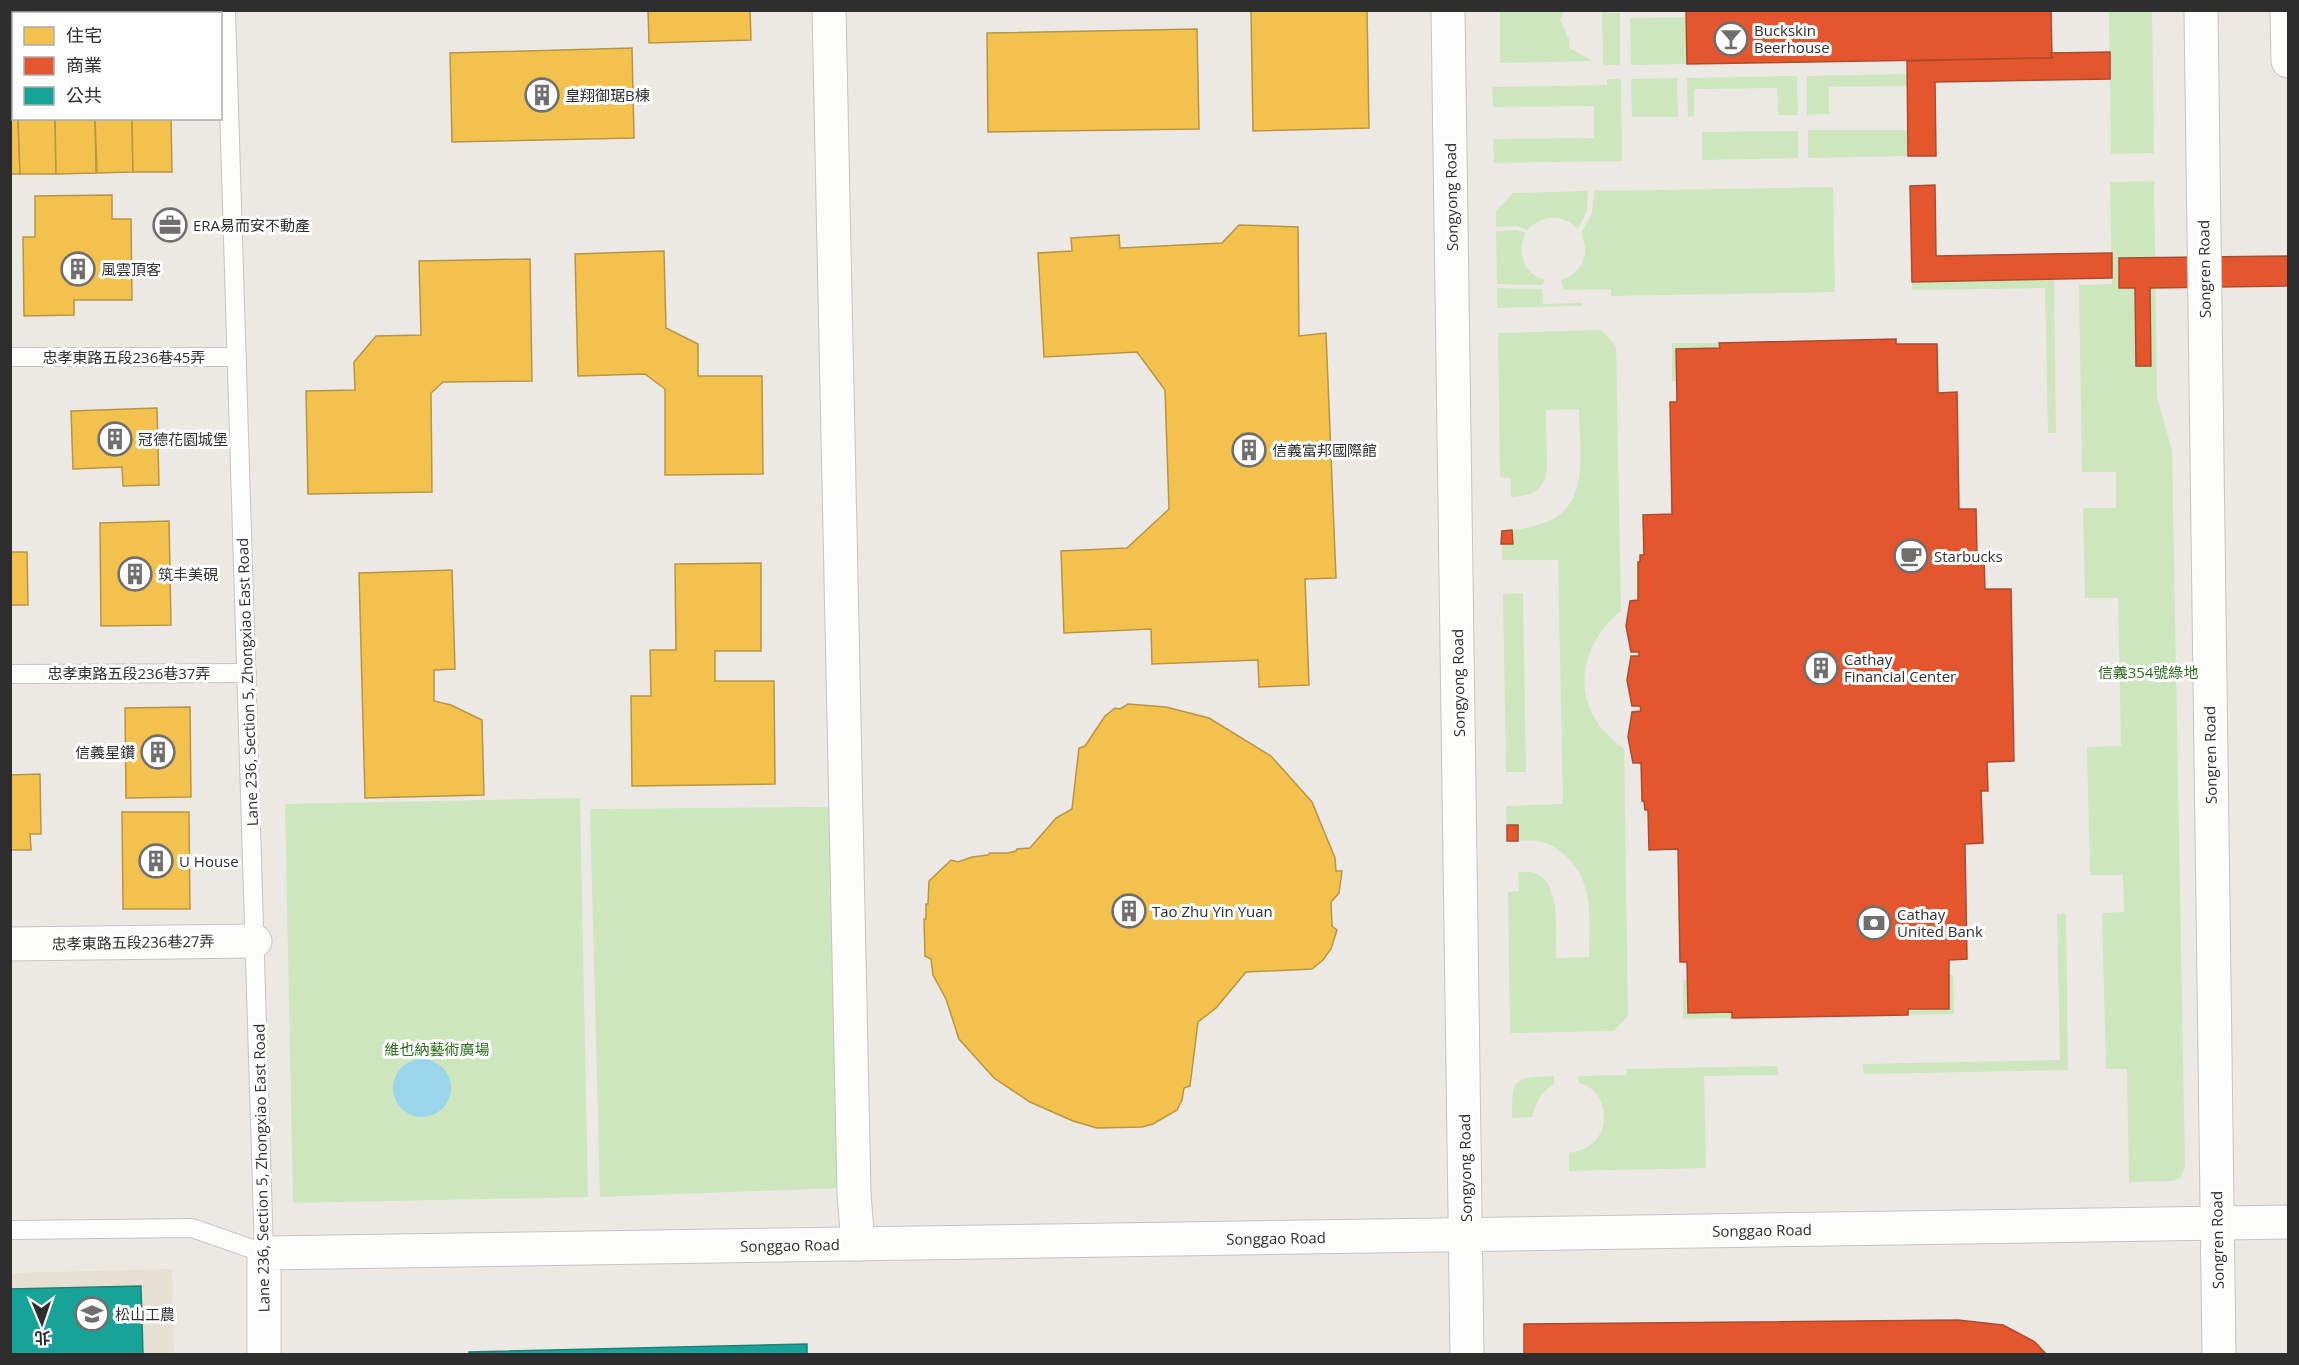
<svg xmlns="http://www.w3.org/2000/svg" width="2299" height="1365" viewBox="0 0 2299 1365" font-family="'Open Sans','Noto Sans TC',sans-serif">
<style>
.education{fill:#e6e0d3}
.green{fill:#cee6be}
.water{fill:#99d6ec}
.homes{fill:#f2c14e;stroke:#b79544;stroke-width:1.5}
.shops{fill:#e4572e;stroke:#ad4b2e;stroke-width:1.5}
.public{fill:#17a398;stroke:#1e8078;stroke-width:1.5}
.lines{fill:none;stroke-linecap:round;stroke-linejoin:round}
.lane-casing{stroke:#c5c4c5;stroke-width:20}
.street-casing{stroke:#c5c4c5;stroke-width:35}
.secondary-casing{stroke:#c5c4c5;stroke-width:35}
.lane{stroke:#fcfcfb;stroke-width:18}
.street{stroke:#fcfcfb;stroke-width:33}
.secondary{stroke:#fcfcfb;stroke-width:33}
.labels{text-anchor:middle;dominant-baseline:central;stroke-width:6;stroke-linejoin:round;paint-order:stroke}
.poi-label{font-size:15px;fill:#2e2e2e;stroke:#fff;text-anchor:start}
.street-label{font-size:15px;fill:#2e2e2e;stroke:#fff}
.park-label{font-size:15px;fill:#2c6e1b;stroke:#fff}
</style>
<rect width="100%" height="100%" fill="#ece8e4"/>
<!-- education -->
<polygon class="education" points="172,1269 174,1354 11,1354 10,1273"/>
<!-- green -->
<g class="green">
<polygon points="1500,11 1565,11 1560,20 1569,39 1569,48 1593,61 1500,63"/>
<polygon points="1602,11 1607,11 1607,13 1620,13 1620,65 1603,65"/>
<polygon points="2109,11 2152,11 2154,153 2111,154"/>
<polygon points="1686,17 1687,64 1631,65 1630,18"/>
<polygon points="1907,74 1908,86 1829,87 1829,114 1807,115 1807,76"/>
<polygon points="1797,76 1798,115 1778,115 1777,88 1694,89 1694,116 1688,117 1687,78"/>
<polygon points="1677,78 1678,117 1632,117 1631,79"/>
<polygon points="1607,79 1621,79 1622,161 1494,163 1493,139 1594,138 1594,106 1493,107 1492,87 1607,85"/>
<polygon points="1808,130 1908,130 1908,156 1808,158"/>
<polygon points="1798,131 1798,158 1702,160 1702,132"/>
<polygon points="2154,181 2157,397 2172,451 2185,1168 2180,1178 2173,1181 2129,1182 2127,1069 2106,1069 2102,913 2124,912 2123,875 2090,875 2087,747 2121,746 2118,598 2085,598 2083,508 2116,508 2116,472 2082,472 2079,285 2112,284 2110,182"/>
<path d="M1833 187 1835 292 1611 296V289L1564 290 1561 280C1582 275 1591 253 1581 234L1592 213 1594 191Z"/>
<path d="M1588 191 1587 211 1578 229C1564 214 1541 214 1528 230L1517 226 1496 227V211L1513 193Z"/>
<path d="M1517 230 1526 233C1515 251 1525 275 1545 280L1542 285 1497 284 1496 231Z"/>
<polygon points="2054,279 2056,433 2048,433 2045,288 1912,290 1912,282"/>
<polygon points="1497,288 1542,289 1543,304 1582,303 1582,306 1497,308"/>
<path d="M1601 330 1616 346 1621 611C1589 637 1572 680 1595 719 1602 731 1613 740 1624 749L1628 1015 1614 1031 1510 1033 1508 892 1519 891 1518 872C1524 872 1532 871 1537 874 1562 886 1555 934 1556 958L1589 957C1589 922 1595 885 1568 858 1559 849 1549 842 1536 841 1526 840 1516 841 1507 841L1506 806 1563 804 1558 560H1502V531C1591 525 1581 480 1579 409L1546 410 1547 472C1542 492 1531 496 1511 497V478L1500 477 1498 333Z"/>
<polygon points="1672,343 1719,343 1720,348 1676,349 1676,381 1672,381"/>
<polygon points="1523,593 1526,772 1506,772 1503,594"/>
<polygon points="580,798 588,1197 293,1203 285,804"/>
<polygon points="829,807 839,1188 600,1197 590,809"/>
<polygon points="2066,913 2068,1070 1864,1074 1863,1064 2060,1060 2057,914"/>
<polygon points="1949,975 1953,975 1954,1014 1908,1015 1908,1009 1949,1008"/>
<polygon points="1683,980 1687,980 1688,1013 1732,1012 1732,1018 1683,1019"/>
<path d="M1777 1066 1778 1075 1704 1076 1706 1168 1569 1171V1153C1578 1151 1588 1149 1595 1141 1612 1123 1604 1088 1579 1083L1578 1076 1626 1075V1069Z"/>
<path d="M1554 1076V1084C1541 1093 1536 1101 1532 1117L1512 1118C1512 1076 1514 1078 1554 1076Z"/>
</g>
<!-- water -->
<circle class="water" cx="422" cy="1088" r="29"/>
<!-- homes -->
<g class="homes">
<polygon points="648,10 750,10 751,40 649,43"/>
<polygon points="1367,10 1369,128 1253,131 1251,11"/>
<polygon points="1197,29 1199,129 988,132 987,33"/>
<polygon points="632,48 634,138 452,142 450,53"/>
<polygon points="10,79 14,79 14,118 18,118 20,174 10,174"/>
<polygon points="18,118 55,118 56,174 20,174"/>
<polygon points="55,118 95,118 96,173 56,174"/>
<polygon points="95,118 132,118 133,172 97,173"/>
<polygon points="132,118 171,118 172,172 133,172"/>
<polygon points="112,195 112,219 131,219 132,300 74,300 74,315 24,316 23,237 35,237 35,196"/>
<polygon points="1239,225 1298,227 1299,336 1326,333 1336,578 1305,579 1309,685 1259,687 1258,660 1152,664 1151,629 1064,633 1061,551 1127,548 1169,509 1165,390 1137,352 1044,357 1038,253 1072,251 1071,238 1119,235 1120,248 1222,243"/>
<polygon points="664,251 666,328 698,344 698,376 762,376 763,474 665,475 665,389 645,374 578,376 575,254"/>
<polygon points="530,259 532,381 443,382 431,393 432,492 308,494 306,391 355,390 354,362 376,336 421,335 419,261"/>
<polygon points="157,408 159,485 123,486 122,467 73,469 71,411"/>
<polygon points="169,521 171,625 101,626 100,523"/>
<polygon points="10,552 27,552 28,605 10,605"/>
<polygon points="761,563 761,651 715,651 715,681 774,681 775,784 632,786 631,696 651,696 650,650 676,650 675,564"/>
<polygon points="452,570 455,669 434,670 434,701 451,705 482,720 484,795 365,798 359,573"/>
<polygon points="1128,704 1166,707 1209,718 1271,756 1312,802 1335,858 1336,871 1342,871 1339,893 1331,902 1332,926 1337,930 1331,949 1323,960 1312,969 1246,972 1216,1008 1198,1022 1190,1086 1184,1088 1182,1100 1177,1110 1153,1124 1142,1127 1097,1128 1073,1121 1030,1102 994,1078 959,1039 946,999 933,975 931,959 925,956 924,919 926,919 926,904 928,904 929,881 951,860 958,862 972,857 988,855 990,853 1008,853 1016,851 1017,849 1030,848 1056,818 1072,809 1079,748 1085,746 1105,716 1115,708 1120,709"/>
<polygon points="190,707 191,797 126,798 125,708"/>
<polygon points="40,774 41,834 30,834 31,850 10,850 10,775"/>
<polygon points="122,812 189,812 190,909 123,909"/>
</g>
<!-- shops -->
<g class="shops">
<polygon points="1686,10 2051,10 2052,58 1687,64"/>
<polygon points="2110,52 2110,79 1935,82 1936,156 1908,156 1907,61 2052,58 2051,53"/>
<polygon points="1935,185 1936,256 2112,253 2112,278 1912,282 1910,186"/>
<polygon points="2288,256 2288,286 2150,288 2151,366 2136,366 2135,288 2119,288 2119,258"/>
<polygon points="1896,339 1896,344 1937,344 1938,393 1957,392 1959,509 1976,509 1977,555 1984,556 1985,589 2011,589 2014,761 1987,762 1988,791 1981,791 1983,843 1965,844 1967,959 1949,960 1949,1009 1908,1009 1908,1015 1732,1018 1732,1012 1688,1013 1687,962 1680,962 1678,849 1649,850 1648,810 1645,810 1644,801 1642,801 1641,763 1633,763 1628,737 1632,712 1641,711 1640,706 1632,706 1627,680 1631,656 1639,656 1639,652 1631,652 1626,626 1630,601 1638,600 1638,562 1640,562 1640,555 1644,555 1643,515 1672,514 1670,402 1677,402 1676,349 1720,348 1719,343"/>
<polygon points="1512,530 1513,544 1501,544 1502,531"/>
<rect x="1507" y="825" width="11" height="16"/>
<polygon points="1958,1320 2003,1325 2035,1342 2046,1354 1524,1354 1524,1324"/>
</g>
<!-- public -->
<g class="public">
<polygon points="141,1286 143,1354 10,1354 10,1289"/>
<polygon points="807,1344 807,1354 469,1354 469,1352"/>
</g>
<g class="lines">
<defs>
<g id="lane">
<polyline points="10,30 14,30"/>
<polyline points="10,357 237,357"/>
<polyline points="10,674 247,673"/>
<polyline points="10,1230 192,1228 264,1253 226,10"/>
</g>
<g id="street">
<polyline points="829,10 854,1194 858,1244"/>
<polyline points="1448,10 1467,1354"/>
<polyline points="10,944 255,941"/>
</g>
<g id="secondary">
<polyline points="2201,10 2219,1354"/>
<polyline points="2287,10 2288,61"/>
<polyline points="264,1354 264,1253 2288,1222"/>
</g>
</defs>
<!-- lane casing -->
<use href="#lane" class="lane-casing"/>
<!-- street casing -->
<use href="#street" class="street-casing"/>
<!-- secondary casing -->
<use href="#secondary" class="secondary-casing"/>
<!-- lane -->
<use href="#lane" class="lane"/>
<!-- street -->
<use href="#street" class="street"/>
<!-- secondary -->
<use href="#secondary" class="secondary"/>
</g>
<!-- icons -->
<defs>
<symbol id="bar-ring" viewBox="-11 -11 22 22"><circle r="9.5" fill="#fff" stroke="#706f6e" stroke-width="1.5"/><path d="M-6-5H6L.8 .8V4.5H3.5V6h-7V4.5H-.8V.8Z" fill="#706f6e"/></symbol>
<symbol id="building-ring" viewBox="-11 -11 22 22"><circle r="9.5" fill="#fff" stroke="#706f6e" stroke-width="1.5"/><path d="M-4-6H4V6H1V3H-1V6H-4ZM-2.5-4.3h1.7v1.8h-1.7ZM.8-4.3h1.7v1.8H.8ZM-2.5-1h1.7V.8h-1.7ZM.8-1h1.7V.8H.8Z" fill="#706f6e"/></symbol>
<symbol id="office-ring" viewBox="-11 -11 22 22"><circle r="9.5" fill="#fff" stroke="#706f6e" stroke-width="1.5"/><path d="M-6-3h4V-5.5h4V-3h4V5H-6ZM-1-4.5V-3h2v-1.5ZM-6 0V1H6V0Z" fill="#706f6e"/></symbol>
<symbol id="cafe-ring" viewBox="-11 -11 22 22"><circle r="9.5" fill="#fff" stroke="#706f6e" stroke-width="1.5"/><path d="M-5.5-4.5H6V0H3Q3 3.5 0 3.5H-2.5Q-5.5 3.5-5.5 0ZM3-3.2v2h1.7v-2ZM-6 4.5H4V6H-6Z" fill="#706f6e"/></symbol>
<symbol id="bank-ring" viewBox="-11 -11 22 22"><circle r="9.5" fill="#fff" stroke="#706f6e" stroke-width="1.5"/><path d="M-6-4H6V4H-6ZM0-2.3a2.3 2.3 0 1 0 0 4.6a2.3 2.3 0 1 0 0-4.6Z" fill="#706f6e"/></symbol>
<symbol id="school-ring" viewBox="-11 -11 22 22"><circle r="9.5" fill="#fff" stroke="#706f6e" stroke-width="1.5"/><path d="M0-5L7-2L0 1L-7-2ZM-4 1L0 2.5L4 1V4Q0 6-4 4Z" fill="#706f6e"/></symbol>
</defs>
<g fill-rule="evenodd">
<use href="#bar-ring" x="1712" y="20" width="38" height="38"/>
<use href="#building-ring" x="523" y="76" width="38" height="38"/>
<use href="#office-ring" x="151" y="206" width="38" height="38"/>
<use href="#building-ring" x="59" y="250" width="38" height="38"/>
<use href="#building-ring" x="96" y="420" width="38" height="38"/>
<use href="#building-ring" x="1230" y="431" width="38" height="38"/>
<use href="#cafe-ring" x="1892" y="537" width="38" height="38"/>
<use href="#building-ring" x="116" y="555" width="38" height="38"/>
<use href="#building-ring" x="1802" y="649" width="38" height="38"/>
<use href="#building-ring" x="139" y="733" width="38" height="38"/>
<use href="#building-ring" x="137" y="842" width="38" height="38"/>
<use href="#building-ring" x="1110" y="892" width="38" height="38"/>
<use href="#bank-ring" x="1855" y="904" width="38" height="38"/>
<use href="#school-ring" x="73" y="1295" width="38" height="38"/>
</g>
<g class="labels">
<!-- poi labels -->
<g class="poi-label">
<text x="1754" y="30">Buckskin<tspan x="1754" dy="17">Beerhouse</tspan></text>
<text x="565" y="95">皇翔御琚B棟</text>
<text x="193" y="225">ERA易而安不動產</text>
<text x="101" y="269">風雲頂客</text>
<text x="138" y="439">冠德花園城堡</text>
<text x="1272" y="450">信義富邦國際館</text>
<text x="1934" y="556">Starbucks</text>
<text x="158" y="574">筑丰美硯</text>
<text x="1844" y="659">Cathay<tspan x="1844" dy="17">Financial Center</tspan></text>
<text x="135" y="752" text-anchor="end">信義星鑽</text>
<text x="179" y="861">U House</text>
<text x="1152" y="911">Tao Zhu Yin Yuan</text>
<text x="1897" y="914">Cathay<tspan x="1897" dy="17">United Bank</tspan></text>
<text x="115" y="1314">松山工農</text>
</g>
<!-- street labels -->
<g class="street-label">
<text transform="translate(1451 197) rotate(-91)">Songyong Road</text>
<text transform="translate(2204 269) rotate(-91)">Songren Road</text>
<text x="124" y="357">忠孝東路五段236巷45弄</text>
<text x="129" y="673">忠孝東路五段236巷37弄</text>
<text transform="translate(247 682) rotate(-92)">Lane 236, Section 5, Zhongxiao East Road</text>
<text transform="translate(1458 683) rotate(-91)">Songyong Road</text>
<text transform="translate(2210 755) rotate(-91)">Songren Road</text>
<text transform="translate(133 942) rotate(-1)">忠孝東路五段236巷27弄</text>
<text transform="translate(261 1168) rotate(-91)">Lane 236, Section 5, Zhongxiao East Road</text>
<text transform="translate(1465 1168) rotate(-91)">Songyong Road</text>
<text transform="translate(1762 1230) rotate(-1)">Songgao Road</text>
<text transform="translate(1276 1238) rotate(-1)">Songgao Road</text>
<text transform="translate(2217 1240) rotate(-91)">Songren Road</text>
<text transform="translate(790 1245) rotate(-1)">Songgao Road</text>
</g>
<!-- park labels -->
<g class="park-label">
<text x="2148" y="672">信義354號綠地</text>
<text x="437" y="1049">維也納藝術廣場</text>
</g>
</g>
<!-- border -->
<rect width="2299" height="1365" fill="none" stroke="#2e2e2e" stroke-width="24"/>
<!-- legend -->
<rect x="12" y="12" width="210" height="108" fill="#ffffff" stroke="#ababab" stroke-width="1.5"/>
<rect x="24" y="27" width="30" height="18" fill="#f2c14e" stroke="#ababab" stroke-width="1.5"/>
<text x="66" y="42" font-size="18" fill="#2e2e2e">住宅</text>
<rect x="24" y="57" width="30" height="18" fill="#e4572e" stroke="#ababab" stroke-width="1.5"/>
<text x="66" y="72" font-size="18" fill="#2e2e2e">商業</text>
<rect x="24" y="87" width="30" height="18" fill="#17a398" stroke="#ababab" stroke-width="1.5"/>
<text x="66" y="102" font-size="18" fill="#2e2e2e">公共</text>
<!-- north arrow -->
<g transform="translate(42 1323) rotate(178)" stroke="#ffffff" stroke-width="4.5" paint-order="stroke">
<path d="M0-4.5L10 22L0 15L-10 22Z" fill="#2e2e2e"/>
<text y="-9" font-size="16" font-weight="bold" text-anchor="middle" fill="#2e2e2e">北</text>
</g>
</svg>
